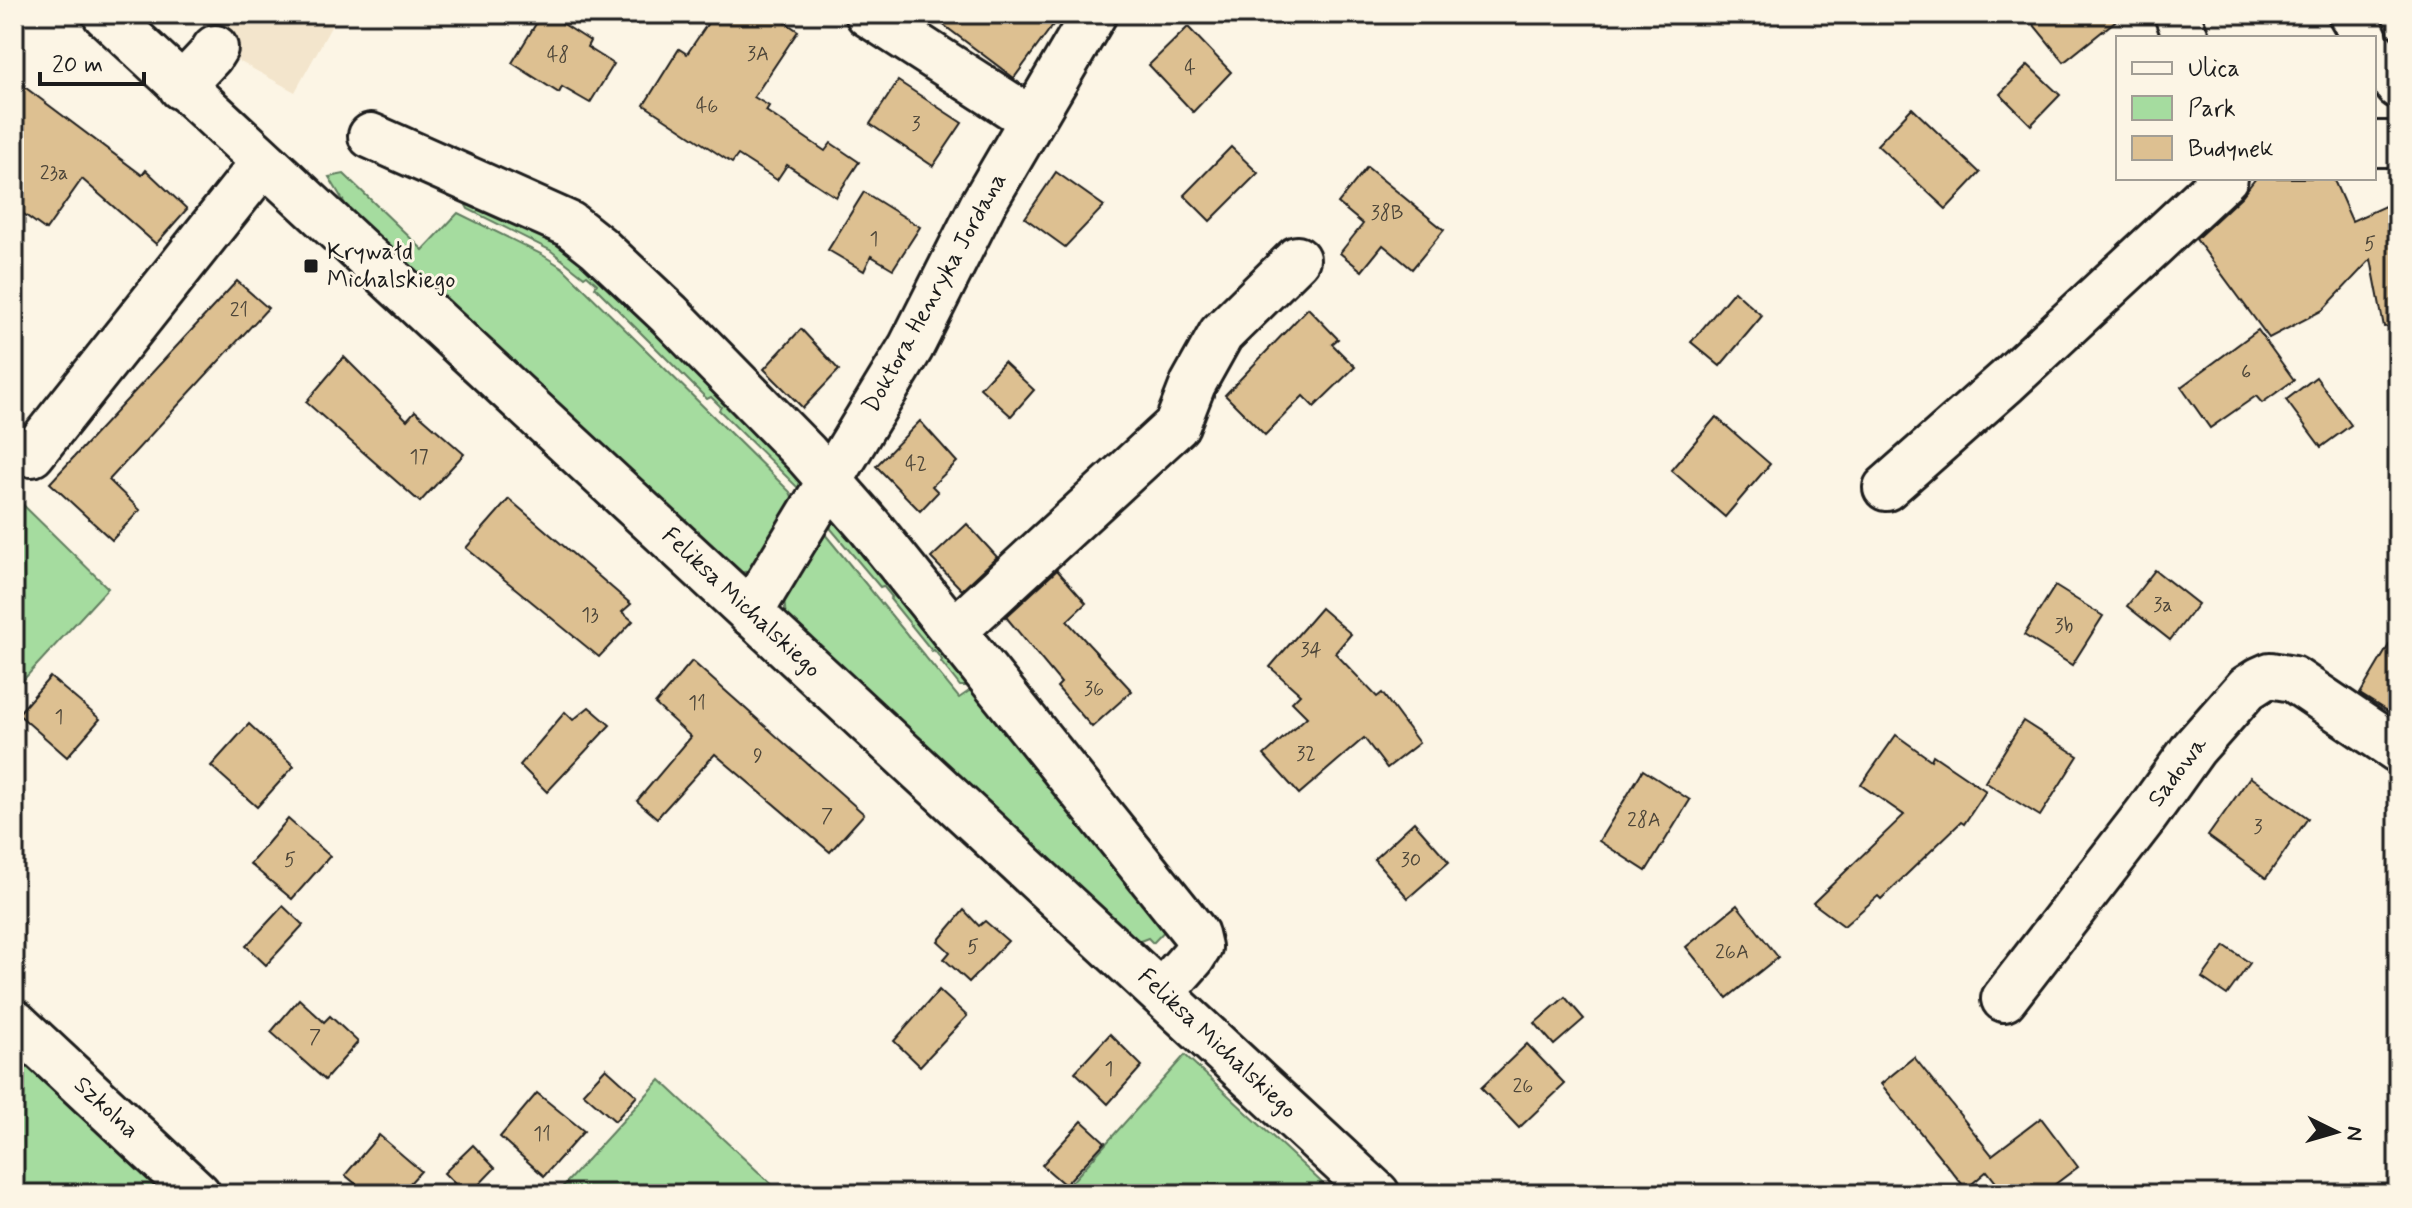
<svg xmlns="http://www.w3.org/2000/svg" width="2412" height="1208" viewBox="0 0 2412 1208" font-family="Mynerve,sans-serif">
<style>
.built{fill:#f3e5cc}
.green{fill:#a5dc9f;stroke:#607c5e;stroke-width:2}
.building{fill:#ddc091;stroke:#1c1c1c;stroke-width:2}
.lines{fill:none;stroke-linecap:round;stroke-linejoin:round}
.minor-casing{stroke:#1c1c1c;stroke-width:50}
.minor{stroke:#fcf5e5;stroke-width:44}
.poi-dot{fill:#1c1c1c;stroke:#fcf5e5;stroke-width:3}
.labels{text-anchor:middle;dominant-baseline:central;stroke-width:6;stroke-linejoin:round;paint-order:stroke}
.number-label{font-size:20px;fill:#4c4539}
.poi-label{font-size:24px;fill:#1c1c1c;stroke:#fcf5e5;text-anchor:start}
.street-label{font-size:24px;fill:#1c1c1c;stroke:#fcf5e5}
</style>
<rect width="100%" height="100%" fill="#fcf5e5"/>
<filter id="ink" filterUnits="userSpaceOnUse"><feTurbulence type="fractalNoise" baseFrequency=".0125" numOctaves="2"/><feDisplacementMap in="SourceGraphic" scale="16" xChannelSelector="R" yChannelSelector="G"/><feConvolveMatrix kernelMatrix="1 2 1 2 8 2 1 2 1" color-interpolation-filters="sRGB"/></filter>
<g filter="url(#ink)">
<!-- built -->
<polygon class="built" points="219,14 338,14 295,92 204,42"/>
<!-- green -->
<g class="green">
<polygon points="344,174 423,250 458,213 541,254 563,268 790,492 796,505 755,570 739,573 353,217 329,177"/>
<polygon points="462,198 561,230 807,484 801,489 797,487 719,410 721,407 711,397 707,399 595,287 597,284 587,275 584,277 550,250 468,209"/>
<polygon points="14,496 108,588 14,690"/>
<polygon points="838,513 970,682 967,686 960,686 941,662 942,660 934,650 932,651 890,599 892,597 883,586 880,587 831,529 829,517"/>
<polygon points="824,533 959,698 975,687 1173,922 1153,943 1148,938 1135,943 786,618 783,588"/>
<polygon points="14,999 222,1194 14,1194"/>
<polygon points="1185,1055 1334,1194 1061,1194"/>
<polygon points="660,1080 782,1194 783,1194 556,1194"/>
</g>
<!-- building -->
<g class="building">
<polygon points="542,14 548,14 590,41 587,47 614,64 590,103 562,87 559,93 512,63"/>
<polygon points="714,14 773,14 798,31 754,97 769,106 766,111 825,151 831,143 859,162 836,197 787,165 777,180 738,155 732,163 644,105 679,49 687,54"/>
<polygon points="929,14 1061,14 1014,78"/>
<polygon points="2025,14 2124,14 2064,62"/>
<polygon points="1188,27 1231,72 1193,112 1149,65"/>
<polygon points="2028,65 2060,95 2031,125 2000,94"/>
<polygon points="14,79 142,175 146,170 187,209 156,244 82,179 46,230 14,207"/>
<polygon points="898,81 962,123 933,166 870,124"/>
<polygon points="1912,108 1980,173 1946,209 1877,145"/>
<polygon points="1231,147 1258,173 1210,221 1184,195"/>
<polygon points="1367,167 1444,230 1412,269 1383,245 1362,271 1340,253 1363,224 1338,203"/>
<polygon points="1056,172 1104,206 1065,247 1025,218"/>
<polygon points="2256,178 2333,178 2352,221 2398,200 2398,326 2384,327 2371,259 2323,310 2269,338 2196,239 2242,196"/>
<polygon points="864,192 920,227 893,269 871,256 864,271 828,250"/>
<polygon points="237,281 268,308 109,480 140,510 112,540 50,483"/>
<polygon points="1734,291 1762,316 1720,366 1691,342"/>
<polygon points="1308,308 1338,339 1332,344 1355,367 1314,407 1303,396 1265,435 1225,395"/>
<polygon points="801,329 839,370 803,408 764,369"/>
<polygon points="2258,330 2294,380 2262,403 2256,396 2210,428 2181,387"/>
<polygon points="344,357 407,420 415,411 464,454 420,502 306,402"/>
<polygon points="1004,362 1034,390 1011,416 980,388"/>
<polygon points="2316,377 2351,425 2321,447 2286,400"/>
<polygon points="1716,417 1770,464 1725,517 1671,470"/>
<polygon points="920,421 957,462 932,486 938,492 920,511 876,466"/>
<polygon points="509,499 631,604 622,612 633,621 599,657 466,548"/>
<polygon points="967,524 997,557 962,590 931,558"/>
<polygon points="1057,570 1086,603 1067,621 1132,691 1092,727 1057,687 1061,683 1006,617"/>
<polygon points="2155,570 2198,604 2170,640 2127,606"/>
<polygon points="2055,586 2103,616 2072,665 2024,635"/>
<polygon points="1321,608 1351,634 1335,653 1377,697 1382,693 1419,743 1387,768 1364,738 1299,794 1264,755 1307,717 1292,702 1300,694 1270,667"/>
<polygon points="2398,630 2398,718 2360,694"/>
<polygon points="692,661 864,814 830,852 715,754 657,818 637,801 691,737 655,704"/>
<polygon points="50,677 100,719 67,757 18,714"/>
<polygon points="589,707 610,725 547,792 520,765 565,712 573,720"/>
<polygon points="2023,721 2078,756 2040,816 1985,782"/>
<polygon points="249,724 294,766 257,807 211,766"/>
<polygon points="1896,735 1931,760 1933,755 1986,791 1964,824 1961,822 1881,899 1878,896 1844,926 1813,903 1904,815 1861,785"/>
<polygon points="1643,770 1690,800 1646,871 1599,841"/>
<polygon points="2250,777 2308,818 2266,878 2208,836"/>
<polygon points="288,819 330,856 292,899 250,864"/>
<polygon points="1414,822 1449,862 1408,898 1374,859"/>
<polygon points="1737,905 1778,957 1727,998 1686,947"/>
<polygon points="283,906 303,925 266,965 246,946"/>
<polygon points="964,910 979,926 985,921 1008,941 969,982 944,959 950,952 938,941"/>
<polygon points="2225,946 2250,963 2227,995 2202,978"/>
<polygon points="939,990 967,1016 920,1066 894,1041"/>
<polygon points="1565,997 1584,1019 1554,1045 1535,1023"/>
<polygon points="299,999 324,1022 330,1016 358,1042 325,1080 271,1032"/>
<polygon points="1110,1034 1142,1066 1108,1104 1075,1072"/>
<polygon points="1527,1044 1565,1084 1519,1128 1481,1088"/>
<polygon points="1914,1057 1992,1155 2041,1118 2078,1167 2042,1194 2005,1194 1987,1171 1966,1189 1881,1084"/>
<polygon points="606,1068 637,1096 615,1121 583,1093"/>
<polygon points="537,1093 584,1131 544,1176 500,1137"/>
<polygon points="1082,1121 1105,1142 1065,1185 1042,1165"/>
<polygon points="379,1135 421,1171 400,1194 368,1194 345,1175"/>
<polygon points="473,1145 495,1168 470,1194 465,1194 444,1173"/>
</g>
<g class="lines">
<defs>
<g id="minor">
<polyline points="105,14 1377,1194"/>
<polyline points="868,14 1031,119"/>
<polyline points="2177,14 2186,38"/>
<polyline points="2351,14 2365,38"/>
<polyline points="2374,53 2398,86"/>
<polyline points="181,87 210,56 215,48"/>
<polyline points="371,136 569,224 598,247 669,314 806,454 870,527 1196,934 1199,947 1192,958 1162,992"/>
<polyline points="2374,144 2398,144"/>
<polyline points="32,454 263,163"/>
<polyline points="1886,488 2006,382 2225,178"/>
<polyline points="750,613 911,347 983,204 1094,14"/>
<polyline points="954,631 1177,425 1193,384 1221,334 1297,259"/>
<polyline points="2004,999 2146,815 2194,748 2247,688 2261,679 2270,675 2293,679 2398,750"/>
<polyline points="14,1022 198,1194"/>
</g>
</defs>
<!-- minor casing -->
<use href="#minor" class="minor-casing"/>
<!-- minor -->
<use href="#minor" class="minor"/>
</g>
</g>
<!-- markers -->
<rect class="poi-dot" x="303" y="258" width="16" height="16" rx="4"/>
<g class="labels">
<!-- number labels -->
<g class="number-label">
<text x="758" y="54">3A</text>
<text x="558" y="55">48</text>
<text x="1190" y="68">4</text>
<text x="707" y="106">46</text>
<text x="916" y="124">3</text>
<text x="54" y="173">23a</text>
<text x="1387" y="213">38B</text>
<text x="874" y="239">1</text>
<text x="2370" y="244">5</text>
<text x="239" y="310">21</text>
<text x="2246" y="372">6</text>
<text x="419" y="457">17</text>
<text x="916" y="464">42</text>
<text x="2163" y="605">3a</text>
<text x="590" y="615">13</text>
<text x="2064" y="626">3b</text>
<text x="1311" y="650">34</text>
<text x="1094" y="689">36</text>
<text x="697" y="703">11</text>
<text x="59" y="717">1</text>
<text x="1306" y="754">32</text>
<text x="758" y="756">9</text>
<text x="827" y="816">7</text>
<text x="1644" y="820">28A</text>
<text x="2258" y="827">3</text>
<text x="290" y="860">5</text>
<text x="1411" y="860">30</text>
<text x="973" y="947">5</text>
<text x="1732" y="952">26A</text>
<text x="315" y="1037">7</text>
<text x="1109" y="1069">1</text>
<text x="1523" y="1086">26</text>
<text x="542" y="1134">11</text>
</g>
<!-- poi labels -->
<g class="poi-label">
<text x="327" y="252">Krywałd<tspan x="327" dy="28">Michalskiego</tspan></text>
</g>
<!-- street labels -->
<g class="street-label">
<text transform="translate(935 293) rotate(-61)">Doktora Henryka Jordana</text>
<text transform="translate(741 603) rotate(43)">Feliksa Michalskiego</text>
<text transform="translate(2178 772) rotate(-53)">Sadowa</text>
<text transform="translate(1217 1044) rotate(43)">Feliksa Michalskiego</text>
<text transform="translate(106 1108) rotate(43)">Szkolna</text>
</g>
</g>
<!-- margin -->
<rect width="2412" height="1208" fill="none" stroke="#fcf5e5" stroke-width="48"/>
<rect x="24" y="24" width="2364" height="1160" fill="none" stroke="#1c1c1c" stroke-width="3" filter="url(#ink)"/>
<!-- legend -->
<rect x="2116" y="36" width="260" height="144" fill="#fcf5e5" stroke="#a29e95" stroke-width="2"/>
<rect x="2132" y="62" width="40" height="12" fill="#fcf5e5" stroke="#a29e95" stroke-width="2"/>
<text x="2188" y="76" font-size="24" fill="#1c1c1c">Ulica</text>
<rect x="2132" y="96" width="40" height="24" fill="#a5dc9f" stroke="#a29e95" stroke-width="2"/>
<text x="2188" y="116" font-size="24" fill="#1c1c1c">Park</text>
<rect x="2132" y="136" width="40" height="24" fill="#ddc091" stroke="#a29e95" stroke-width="2"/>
<text x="2188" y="156" font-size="24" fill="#1c1c1c">Budynek</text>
<!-- north arrow -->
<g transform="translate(2336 1132) rotate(95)" stroke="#fcf5e5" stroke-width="6" paint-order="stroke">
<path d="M0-6L14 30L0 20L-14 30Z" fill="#1c1c1c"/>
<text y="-12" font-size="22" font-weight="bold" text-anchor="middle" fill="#1c1c1c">N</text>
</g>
<!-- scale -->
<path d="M40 72v12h104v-12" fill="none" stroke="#1c1c1c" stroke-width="4"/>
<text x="52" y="72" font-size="24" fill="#1c1c1c" stroke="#fcf5e5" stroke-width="6" paint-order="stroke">20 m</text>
</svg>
